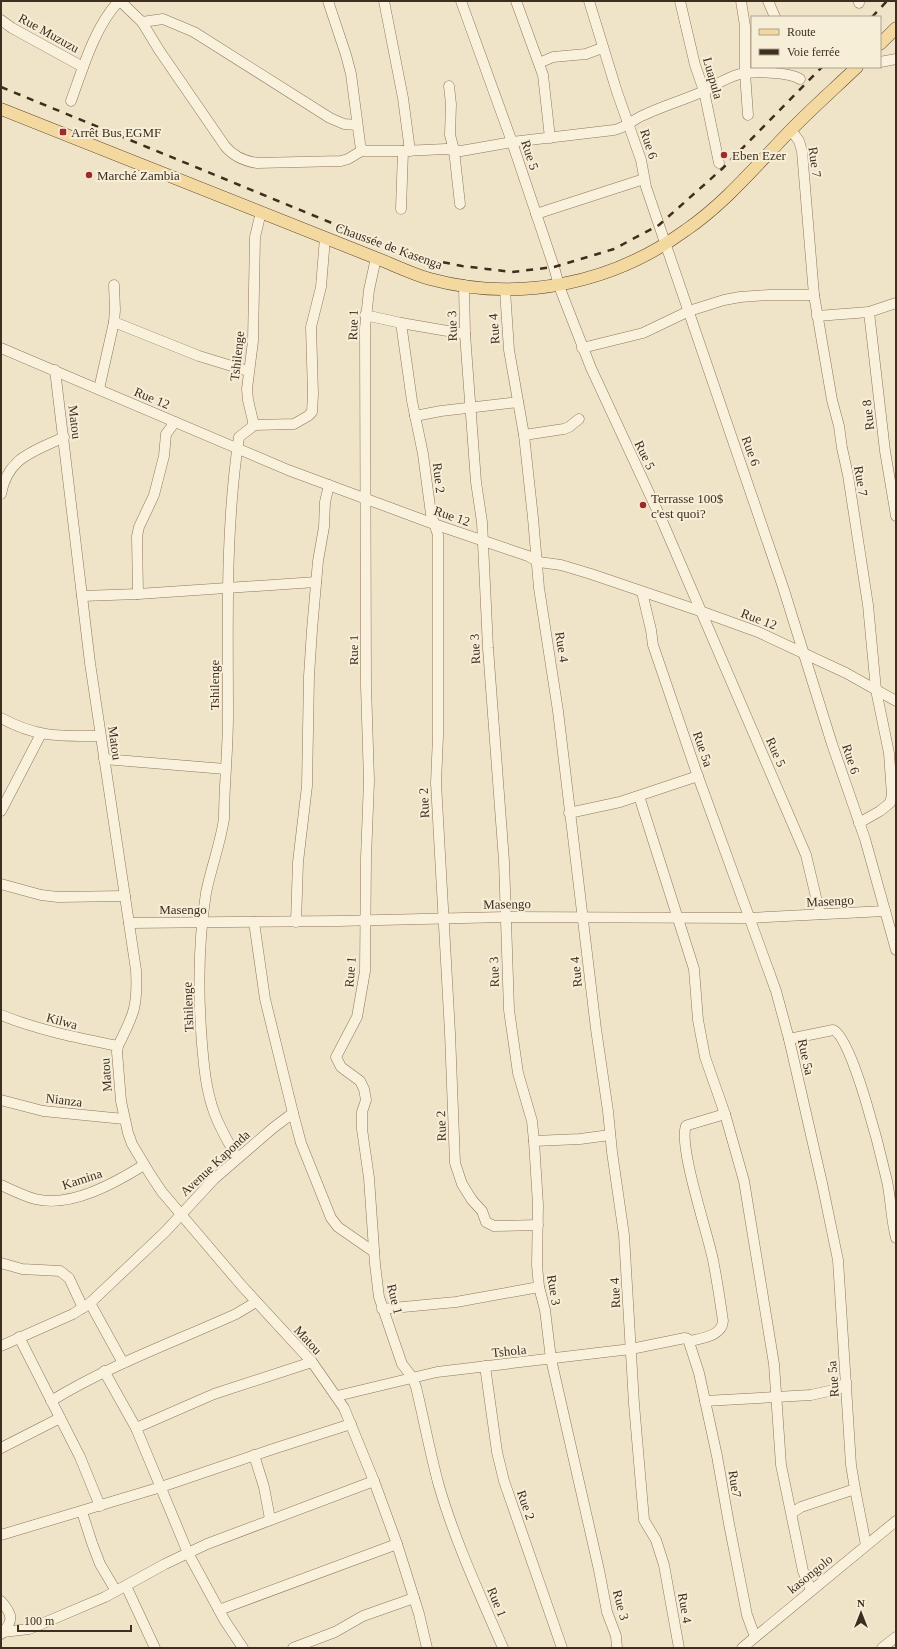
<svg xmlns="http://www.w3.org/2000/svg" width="897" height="1649" viewBox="0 0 897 1649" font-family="'Times New Roman',serif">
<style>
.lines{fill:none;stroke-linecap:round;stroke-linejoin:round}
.minor-casing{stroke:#8d765c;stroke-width:11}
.major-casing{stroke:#5b4430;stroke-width:13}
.minor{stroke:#faf1dc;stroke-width:10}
.major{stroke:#f3d9a0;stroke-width:12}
.rail{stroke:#3d2e20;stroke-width:2.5;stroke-dasharray:7 7;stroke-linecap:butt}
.poi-dot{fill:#9e2a2b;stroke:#f7eed8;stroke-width:1.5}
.labels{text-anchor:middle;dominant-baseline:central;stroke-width:4;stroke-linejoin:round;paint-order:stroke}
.street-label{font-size:13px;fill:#3d2e20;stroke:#f7eed8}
.poi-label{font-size:13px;fill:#3d2e20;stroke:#f7eed8;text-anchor:start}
</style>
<rect width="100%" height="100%" fill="#f0e4c8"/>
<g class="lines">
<defs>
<g id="minor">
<path d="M120 1 142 22 159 50 225 146C233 156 244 161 257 163L341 161 348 159 363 150"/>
<path d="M328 1 346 55 351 74 360 143 361 148 365 151H403L446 149 461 151 512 142 614 130C627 127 632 120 644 115 663 106 684 100 704 91 716 85 727 77 740 74 753 71 789 72 800 79"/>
<polyline points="384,1 403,98 410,151"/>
<polyline points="461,1 512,142 554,267 559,286 591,368 663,523 806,855 820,914"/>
<polyline points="516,1 543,75 550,138"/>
<polyline points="589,1 617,92 641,160 646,187 783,587 832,744 865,839 896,950"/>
<polyline points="680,1 695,65 704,91 719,163"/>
<polyline points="741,1 745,26 745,73 748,115"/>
<polyline points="768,1 775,17"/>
<polyline points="859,1 859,3"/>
<polyline points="1,20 12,28 83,67"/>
<polyline points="142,22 163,19 194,32 330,118 344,124 357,125"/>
<polyline points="880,62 896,59"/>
<polyline points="539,63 553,57 586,54 602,48"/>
<polyline points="449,86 451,104 450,135 454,150 460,204"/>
<path d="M71 101C83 68 95 26 119 1"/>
<polyline points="791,130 799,141 802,151 814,295 832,400 839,426 842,448 848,475 868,605 876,690 889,753 892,795 890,803 880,811 859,823"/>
<polyline points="401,209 403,151"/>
<polyline points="536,214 644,179"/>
<path d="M376 258 369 290 365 328 366 686 369 781 366 858 365 971 357 1017 336 1057 341 1067 360 1081 364 1089 366 1100 362 1112V1129L369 1178 375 1264 379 1297 402 1364 412 1377 416 1387C424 1420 430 1453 439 1486 455 1541 480 1595 503 1648"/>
<polyline points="464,285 465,334 476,482 482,522 488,648 504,861 509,1010 518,1073 532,1121 534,1141 538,1205 537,1265 539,1287 545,1310 551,1359 599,1570 607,1612 616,1636 617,1648"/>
<polyline points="505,290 509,350 524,435 533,518 539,588 558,711 596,1029 608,1111 612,1152 624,1235 634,1404 644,1520 656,1540 664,1565 679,1648"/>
<polyline points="869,312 885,451 896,516"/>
<polyline points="365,315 401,323 465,334"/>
<polyline points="817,316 869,312 896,303"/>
<polyline points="114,322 199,356 248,371"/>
<polyline points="401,323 412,401 423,454 431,514 438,535 438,736 436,783 450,1033 455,1163 462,1184 472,1200 482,1211 486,1222 494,1226 538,1225"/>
<polyline points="1,348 288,470 434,524 528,556 539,562 561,565 591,574 700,611 758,632 846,673 896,701"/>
<polyline points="582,348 643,333 689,311 724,300 740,297 769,295 814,295"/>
<path d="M55 370 90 663 136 970C138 1006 134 1014 118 1046L117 1052 121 1101 128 1133 132 1144 150 1174 162 1192 242 1286 312 1362 344 1408 374 1481 397 1544 419 1614 427 1648"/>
<polyline points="99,389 114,322 115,310 114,285"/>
<polyline points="415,416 441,411 518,402"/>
<polyline points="253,425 294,424 308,416 312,412 313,394 311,327 321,287 325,238"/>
<polyline points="524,435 564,429 569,427 579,419"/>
<path d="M1 494C8 457 33 452 64 437"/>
<polyline points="642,592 651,630 653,645 696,771 776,991 789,1039 822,1183 838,1260 851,1465 855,1489 866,1545"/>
<polyline points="138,594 137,536 139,527 154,495 164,456 166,434 175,422"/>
<polyline points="82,596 138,594 316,582"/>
<path d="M1 718C38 738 60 736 100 736"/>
<polyline points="104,759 225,769"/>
<polyline points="639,796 694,969 698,1020 705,1057 725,1114 744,1181 774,1364 781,1465 803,1571 811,1590"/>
<polyline points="1,811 41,734"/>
<polyline points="569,813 620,802 698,776"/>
<polyline points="1,884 41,895 58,897 125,896"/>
<polyline points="254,922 265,999 293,1113 301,1143 331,1218 338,1227 374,1252"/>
<polyline points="296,922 298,862 307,786 309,676 312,630 318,561 324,527 325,502 329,485"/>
<polyline points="129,923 338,921 506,917 749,918 885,911"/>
<path d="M1 1015C38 1030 78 1038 118 1046"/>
<path d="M789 1039 833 1030C852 1035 882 1159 887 1181 891 1200 891 1219 896 1238"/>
<polyline points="1,1100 43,1111 124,1119"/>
<polyline points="534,1141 580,1139 610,1135"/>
<path d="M237 1158C229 1143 220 1129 214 1112 206 1090 204 1067 202 1044 198 994 198 943 206 893 211 868 220 845 224 819 224 785 228 751 228 716 228 623 225 529 239 437L252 427 253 421 248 400 247 389 253 341 255 237 261 212"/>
<path d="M1 1185C12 1190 24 1196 35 1199 71 1208 115 1183 144 1165"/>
<polyline points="1,1263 22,1269 60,1271 69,1278 83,1308"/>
<polyline points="90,1303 123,1363"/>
<polyline points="382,1309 456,1302 539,1287"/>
<polyline points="19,1337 80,1457 100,1506"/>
<path d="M690 1341C702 1338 722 1336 723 1321 720 1300 717 1280 713 1260 708 1234 678 1146 686 1126L688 1125 725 1114"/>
<polyline points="1,1346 73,1314 90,1303 165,1232 214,1179 273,1128 293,1113"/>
<polyline points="485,1366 497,1452 504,1481 562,1648"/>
<polyline points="104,1371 136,1428 188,1553 225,1621 243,1648"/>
<polyline points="337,1396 437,1372 631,1349 685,1338 688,1339 699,1373 717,1456 729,1524 747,1615 755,1637"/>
<path d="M51 1401C110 1365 174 1342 236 1314L256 1302"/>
<polyline points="705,1401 811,1395 838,1389 846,1382"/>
<polyline points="136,1428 214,1394 312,1362"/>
<polyline points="1,1448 60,1418"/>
<polyline points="254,1455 264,1487 270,1519"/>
<polyline points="82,1512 92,1543 100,1564 116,1591"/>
<polyline points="792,1513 801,1507 855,1489"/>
<polyline points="1,1535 161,1487 273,1449 351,1424"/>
<polyline points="126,1586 155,1648"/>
<path d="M1 1601C13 1615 14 1621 1 1634"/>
<polyline points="219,1610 397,1544"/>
<polyline points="3,1632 29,1629 39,1625 105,1597 165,1564 207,1544 374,1481"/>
<polyline points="293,1648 335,1632 363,1616 414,1598"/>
<polyline points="742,1648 896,1521"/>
<polyline points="882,1648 896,1637"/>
</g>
<g id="major">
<polyline points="880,44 896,28"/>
<path d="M1 109 376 258C394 265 412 274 430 279 519 303 612 284 686 230 724 204 755 167 787 134 809 111 834 89 857 67"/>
</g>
</defs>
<!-- minor casing -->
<use href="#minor" class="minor-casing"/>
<!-- major casing -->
<use href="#major" class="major-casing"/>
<!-- minor -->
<use href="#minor" class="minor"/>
<!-- major -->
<use href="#major" class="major"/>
<!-- rail -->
<g class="rail">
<polyline points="872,17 887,1"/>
<polyline points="1,87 412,256 462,266 512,272 554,267 614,249 659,225 723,168 822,67"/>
</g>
</g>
<!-- markers -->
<g class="poi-dot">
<rect x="59" y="128" width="8" height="8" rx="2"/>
<circle cx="724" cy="155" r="4"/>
<circle cx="89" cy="175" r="4"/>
<circle cx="643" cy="505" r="4"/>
</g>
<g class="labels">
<!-- street labels -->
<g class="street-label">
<text transform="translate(49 33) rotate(29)">Rue Muzuzu</text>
<text transform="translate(713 78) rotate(74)">Luapula</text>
<text transform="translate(649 144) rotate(72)">Rue 6</text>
<text transform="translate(530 155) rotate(72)">Rue 5</text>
<text transform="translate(815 162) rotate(82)">Rue 7</text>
<text transform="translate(389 246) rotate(20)">Chaussée de Kasenga</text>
<text transform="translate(353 325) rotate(-88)">Rue 1</text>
<text transform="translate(452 326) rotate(-92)">Rue 3</text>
<text transform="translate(494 329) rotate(-94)">Rue 4</text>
<text transform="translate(237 356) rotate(-84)">Tshilenge</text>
<text transform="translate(152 398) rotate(23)">Rue 12</text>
<text transform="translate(868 415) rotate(-97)">Rue 8</text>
<text transform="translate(75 422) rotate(83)">Matou</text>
<text transform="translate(751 451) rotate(70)">Rue 6</text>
<text transform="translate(645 455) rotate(64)">Rue 5</text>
<text transform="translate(439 478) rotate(83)">Rue 2</text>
<text transform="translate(861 481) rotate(80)">Rue 7</text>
<text transform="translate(452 516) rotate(19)">Rue 12</text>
<text transform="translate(759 619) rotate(21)">Rue 12</text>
<text transform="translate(562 647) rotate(81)">Rue 4</text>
<text transform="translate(475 649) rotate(-93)">Rue 3</text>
<text transform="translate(353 650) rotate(-90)">Rue 1</text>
<text transform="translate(214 685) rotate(-90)">Tshilenge</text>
<text transform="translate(115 743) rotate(82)">Matou</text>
<text transform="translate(703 749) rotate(71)">Rue 5a</text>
<text transform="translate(776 752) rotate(66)">Rue 5</text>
<text transform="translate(851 759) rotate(72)">Rue 6</text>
<text transform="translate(424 803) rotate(-93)">Rue 2</text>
<text transform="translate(830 901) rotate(-3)">Masengo</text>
<text transform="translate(507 904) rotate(-1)">Masengo</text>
<text x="183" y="909">Masengo</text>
<text transform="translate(350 972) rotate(-85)">Rue 1</text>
<text transform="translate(494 972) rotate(-92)">Rue 3</text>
<text transform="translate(576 972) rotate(-96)">Rue 4</text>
<text transform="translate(188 1007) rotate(-92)">Tshilenge</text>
<text transform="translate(62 1021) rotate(15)">Kilwa</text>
<text transform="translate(806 1057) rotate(78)">Rue 5a</text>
<text transform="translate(106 1075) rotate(-94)">Matou</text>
<text transform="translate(64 1100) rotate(7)">Nianza</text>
<text transform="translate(441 1126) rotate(-92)">Rue 2</text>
<text transform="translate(215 1163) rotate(-43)">Avenue Kaponda</text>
<text transform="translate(82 1179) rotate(-18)">Kamina</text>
<text transform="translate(554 1290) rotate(80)">Rue 3</text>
<text transform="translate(615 1293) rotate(-93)">Rue 4</text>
<text transform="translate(395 1299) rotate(76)">Rue 1</text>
<text transform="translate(308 1340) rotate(47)">Matou</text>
<text transform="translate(509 1351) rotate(-6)">Tshola</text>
<text transform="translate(833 1379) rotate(-94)">Rue 5a</text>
<text transform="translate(735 1484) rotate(81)">Rue7</text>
<text transform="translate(526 1505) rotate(71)">Rue 2</text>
<text transform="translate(810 1574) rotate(-39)">kasongolo</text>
<text transform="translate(497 1602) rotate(68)">Rue 1</text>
<text transform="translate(621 1605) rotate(75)">Rue 3</text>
<text transform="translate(685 1608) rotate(80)">Rue 4</text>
</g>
<!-- poi labels -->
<g class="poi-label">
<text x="71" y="132">Arrêt Bus EGMF</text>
<text x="732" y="155">Eben Ezer</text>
<text x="97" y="175">Marché Zambia</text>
<text x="651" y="498">Terrasse 100$<tspan x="651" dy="15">c'est quoi?</tspan></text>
</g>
</g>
<!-- border -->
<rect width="897" height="1649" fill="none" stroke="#3d2e20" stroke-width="4"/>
<!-- legend -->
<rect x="751" y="16" width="130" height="52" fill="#f7eed8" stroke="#ada18e"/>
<rect x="759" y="29" width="20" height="6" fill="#f3d9a0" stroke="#ada18e"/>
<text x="787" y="36" font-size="12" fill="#3d2e20">Route</text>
<rect x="759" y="49" width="20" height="6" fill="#3d2e20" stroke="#ada18e"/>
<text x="787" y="56" font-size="12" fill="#3d2e20">Voie ferrée</text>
<!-- north arrow -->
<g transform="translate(861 1613)" stroke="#f7eed8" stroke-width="3" paint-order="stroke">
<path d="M0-3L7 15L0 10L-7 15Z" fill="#3d2e20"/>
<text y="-6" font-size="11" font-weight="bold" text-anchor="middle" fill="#3d2e20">N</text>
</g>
<!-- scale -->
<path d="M18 1625v6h113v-6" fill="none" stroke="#3d2e20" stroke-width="2"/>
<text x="24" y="1625" font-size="12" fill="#3d2e20" stroke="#f7eed8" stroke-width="3" paint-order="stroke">100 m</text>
</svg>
